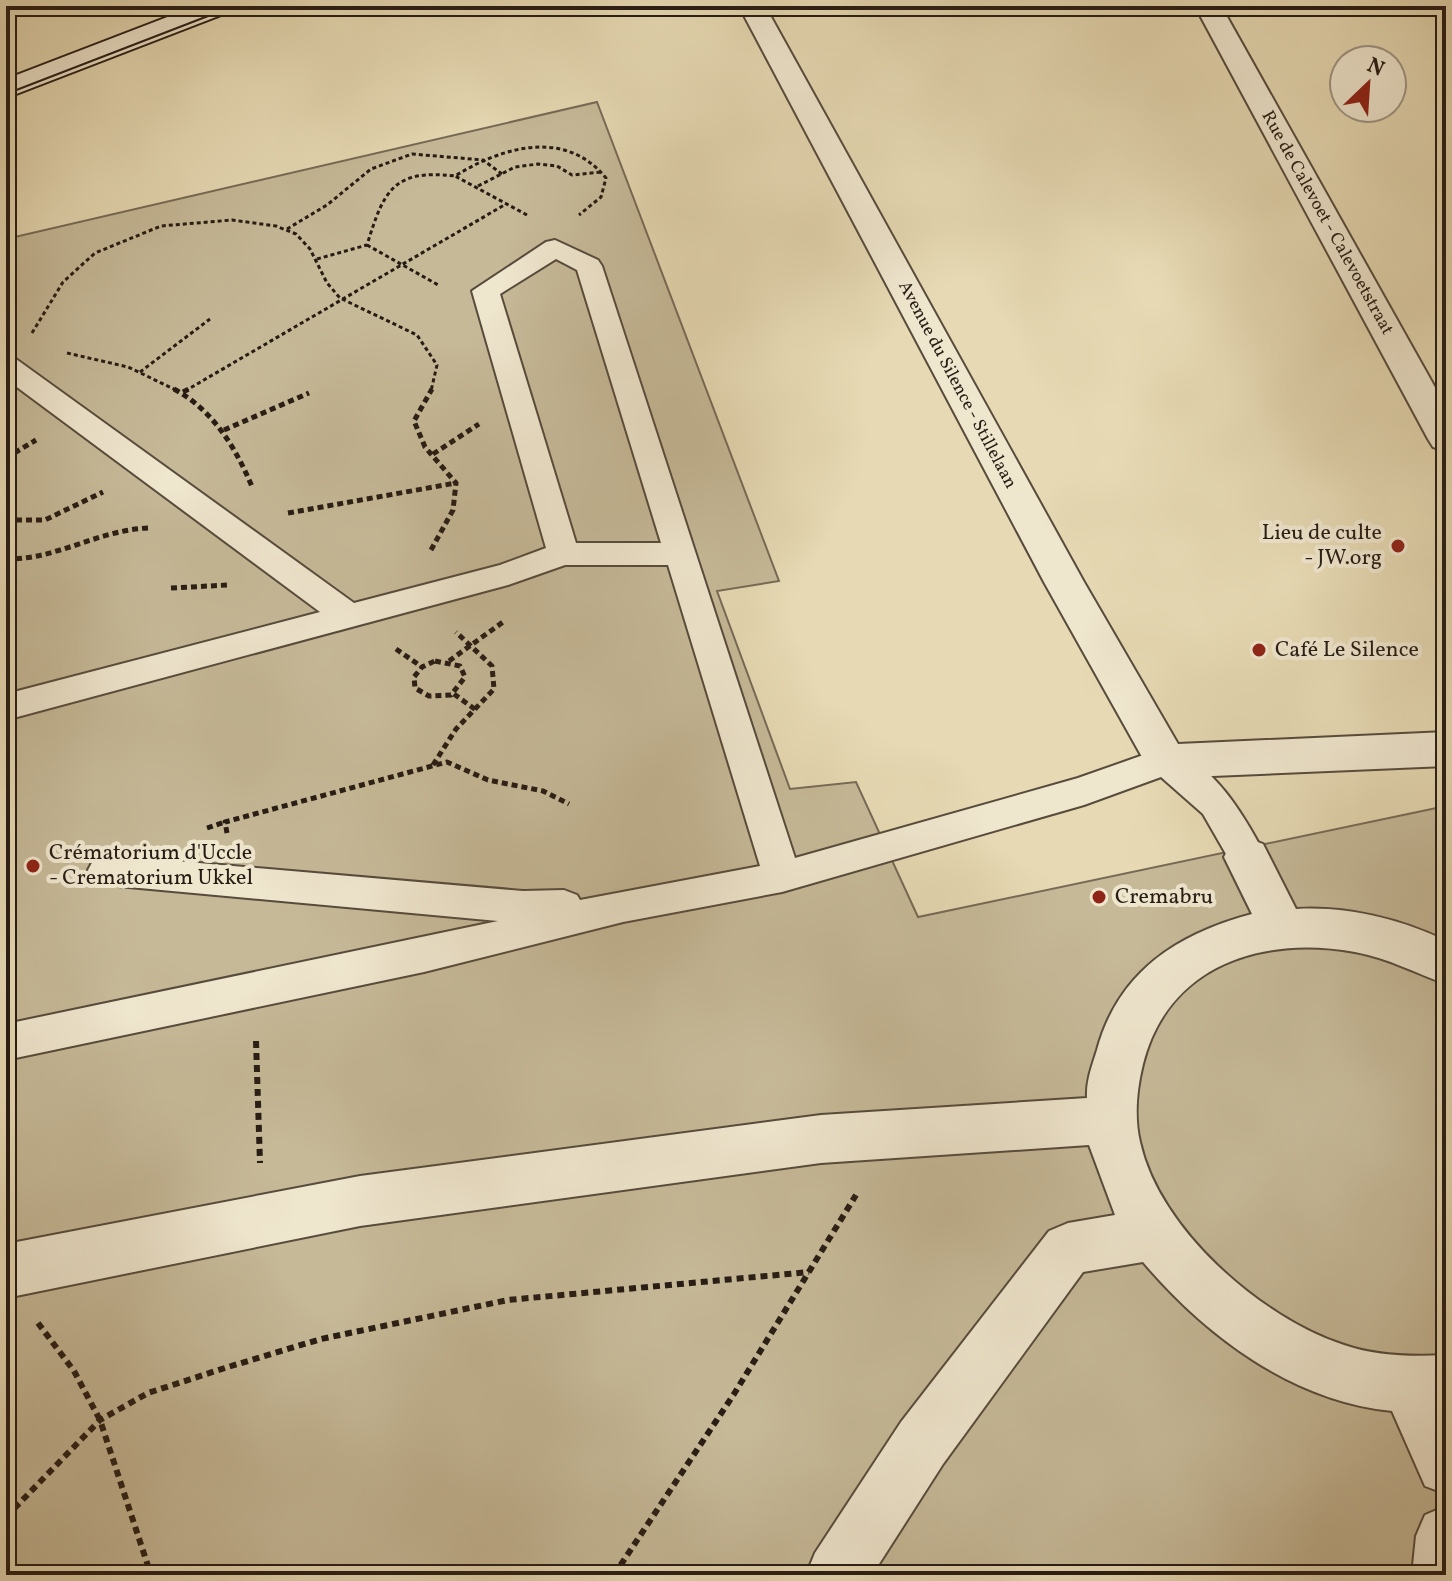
<svg xmlns="http://www.w3.org/2000/svg" width="1452" height="1581" viewBox="0 0 1452 1581" font-family="Vollkorn,serif">
<style>
.green{fill:#c6b998;stroke:#766a56;stroke-width:2}
.lines{fill:none;stroke-linecap:round;stroke-linejoin:round}
.service-casing{stroke:#574b3c;stroke-width:4}
.pedestrian-casing{stroke:#574b3c;stroke-width:4}
.minor-casing{stroke:#574b3c;stroke-width:4}
.secondary-casing{stroke:#271c14;stroke-width:4}
.path-far2{stroke:#271c14;stroke-width:3;stroke-dasharray:4 3;stroke-linecap:butt}
.path-far1{stroke:#271c14;stroke-width:5;stroke-dasharray:6 4;stroke-linecap:butt}
.path{stroke:#271c14;stroke-width:6;stroke-dasharray:7 5;stroke-linecap:butt}
.service{fill:#efe6ce;fill-rule:evenodd}
.pedestrian{fill:#efe6ce;fill-rule:evenodd}
.minor{fill:#efe6ce;fill-rule:evenodd}
.secondary{fill:#efe6ce;fill-rule:evenodd}
.tram{stroke:#271c14;stroke-width:2}
.poi-dot{fill:#8f2418;stroke:#efe6ce;stroke-width:3}
.labels{text-anchor:middle;dominant-baseline:central;stroke-width:8;stroke-linejoin:round;paint-order:stroke}
.far-street-label{font-size:18px;fill:#271c14;stroke:#efe6ce}
.poi-label{font-size:22px;fill:#271c14;stroke:#efe6ce;text-anchor:start}
</style>
<rect width="100%" height="100%" fill="#e6d9b3"/>
<filter id="stains"><feTurbulence type="fractalNoise" baseFrequency=".0025" numOctaves="4"/><feColorMatrix values="0 0 0 0 .2 0 0 0 0 .09 0 0 0 0 .02 0 0 0 .5 -.17"/></filter>
<radialGradient id="worn" r=".72"><stop offset=".6" stop-color="#630" stop-opacity="0"/><stop offset="1" stop-color="#630" stop-opacity=".3"/></radialGradient>
<!-- green -->
<polygon class="green" points="597,102 779,581 717,591 790,789 856,782 918,917 1446,806 1446,1575 6,1575 6,239"/>
<g class="lines">
<defs>
<path id="service" d="M555 240 598 260 602 266 795 858 1078 778 1166 747C1213 762 1244 815 1266 857L1260 868 1247 872 1234 868 1203 814 1161 777 1084 805 782 892 623 922 424 972 6 1060V1024L498 921 107 885 94 881 88 870 94 859 107 855 523 891 564 890 577 895 580 900 760 866 668 565H565L508 585 6 720V694L320 612 6 379V356L16 359 354 603 500 565 546 548 472 291 546 242ZM556 259 577 270 661 543H576L500 294Z"/>
<g id="pedestrian">
<path d="M1247 838 1263 844 1296 909C1347 906 1401 919 1446 941V984C1415 973 1388 958 1355 952 1262 935 1168 965 1143 1064 1137 1088 1134 1117 1140 1142 1159 1229 1261 1318 1344 1345 1376 1356 1412 1357 1446 1355V1494L1425 1486 1392 1411C1292 1401 1206 1336 1143 1262L1083 1272 943 1464 872 1575H806L815 1553 901 1422 1049 1231 1068 1223 1115 1215 1089 1145 821 1163 360 1226 6 1298V1244L360 1176 821 1115 1087 1098C1086 1081 1092 1066 1097 1050 1118 972 1177 934 1252 914L1224 857 1231 844Z"/>
<polygon points="1446,1506 1446,1575 1412,1575 1416,1536 1425,1515"/>
</g>
<g id="minor">
<polygon points="739,6 765,6 1084,582 1178,744 1446,732 1446,766 1166,778 1151,773 1044,582"/>
<polygon points="1195,6 1221,6 1446,407 1446,451 1433,447 1428,439"/>
</g>
<polygon id="secondary" points="196,6 233,6 229,12 6,98 6,79"/>
</defs>
<!-- service casing -->
<use href="#service" class="service-casing"/>
<!-- pedestrian casing -->
<use href="#pedestrian" class="pedestrian-casing"/>
<!-- minor casing -->
<use href="#minor" class="minor-casing"/>
<!-- secondary casing -->
<use href="#secondary" class="secondary-casing"/>
<!-- path-far2 -->
<g class="path-far2">
<polyline points="478,186 515,167 538,164 557,166 572,175 602,172"/>
<path d="M527 215 455 176C502 147 565 128 606 178L601 197 579 215"/>
<polyline points="287,229 327,205 371,169 412,154 483,160 502,174"/>
<polyline points="367,245 440,286"/>
<path d="M317 259 367 245C384 190 393 169 455 176"/>
<polyline points="32,333 63,282 95,253 161,226 232,220 276,226 296,234 310,249 327,283 340,298 417,335 437,365 431,391"/>
<polyline points="67,353 128,367 178,391"/>
<polyline points="140,372 210,319"/>
<polyline points="185,391 506,204"/>
</g>
<!-- path-far1 -->
<g class="path-far1">
<path d="M174 389C214 411 236 448 253 489"/>
<polyline points="183,392 189,389"/>
<polyline points="224,430 309,393"/>
<polyline points="433,454 479,424"/>
<polyline points="6,458 36,440"/>
<polyline points="288,513 456,483"/>
<polyline points="6,520 45,520 103,492"/>
<polyline points="431,550 453,510 456,483 425,447 414,421 432,389"/>
<path d="M6 559C56 560 98 530 148 528"/>
<polyline points="171,588 228,585"/>
<polyline points="396,649 422,667"/>
<polygon points="435,661 460,666 465,677 451,695 429,696 415,688 414,677 422,667"/>
<polyline points="449,661 503,622"/>
<polyline points="454,694 476,710"/>
<polyline points="433,765 456,729 494,689 492,666 456,632"/>
<polyline points="207,828 225,822"/>
<polyline points="227,833 225,822 447,762 488,780 543,791 569,804"/>
</g>
<!-- path -->
<g class="path">
<polyline points="256,1041 260,1163"/>
<polyline points="38,1323 74,1371 100,1420 151,1575"/>
<polyline points="6,1517 100,1420 148,1393 228,1367 321,1339 508,1300 809,1272"/>
<polyline points="614,1575 734,1394 856,1195"/>
</g>
<!-- service -->
<use href="#service" class="service"/>
<!-- pedestrian -->
<use href="#pedestrian" class="pedestrian"/>
<!-- minor -->
<use href="#minor" class="minor"/>
<!-- secondary -->
<use href="#secondary" class="secondary"/>
<!-- tram -->
<polyline class="tram" points="6,94 234,6"/>
</g>
<!-- markers -->
<g class="poi-dot">
<circle cx="1398" cy="546" r="8"/>
<circle cx="1259" cy="650" r="8"/>
<circle cx="33" cy="866" r="8"/>
<circle cx="1099" cy="897" r="8"/>
</g>
<g class="labels">
<!-- far-street labels -->
<g class="far-street-label">
<text transform="translate(1327 223) rotate(61)">Rue de Calevoet - Calevoetstraat</text>
<text transform="translate(957 385) rotate(62)">Avenue du Silence - Stillelaan</text>
</g>
<!-- poi labels -->
<g class="poi-label">
<text x="1382" y="533" text-anchor="end">Lieu de culte<tspan x="1382" dy="25">- JW.org</tspan></text>
<text x="1275" y="650">Café Le Silence</text>
<text x="49" y="853">Crématorium d'Uccle<tspan x="49" dy="25">- Crematorium Ukkel</tspan></text>
<text x="1115" y="897">Cremabru</text>
</g>
</g>
<!-- margin -->
<rect width="1452" height="1581" fill="none" stroke="#e6d9b3" stroke-width="32"/>
<rect x="8" y="8" width="1436" height="1565" fill="none" stroke="#271c14" stroke-width="4"/>
<rect x="16" y="16" width="1420" height="1549" fill="none" stroke="#271c14" stroke-width="2"/>
<!-- north arrow -->
<g transform="translate(1368 84) rotate(25)"><circle r="38" fill="#efe6ce" stroke="#9f9584" stroke-width="2"/>
<path d="M0-6L14 30L0 20L-14 30Z" fill="#8f2418"/>
<text y="-12" font-size="22" font-weight="bold" text-anchor="middle" fill="#271c14">N</text>
</g>
<rect width="100%" height="100%" filter="url(#stains)"/>
<rect width="100%" height="100%" fill="url(#worn)"/>
</svg>
